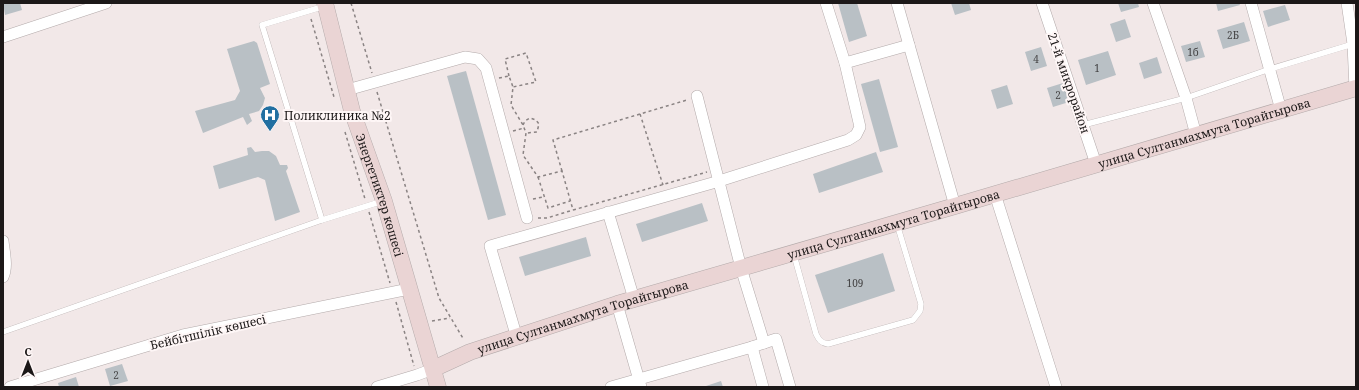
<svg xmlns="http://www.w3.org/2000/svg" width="1359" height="390" viewBox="0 0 1359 390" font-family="'Noto Serif',serif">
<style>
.building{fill:#b9c0c5}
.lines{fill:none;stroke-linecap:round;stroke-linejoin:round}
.service-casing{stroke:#b3aaaa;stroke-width:6}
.minor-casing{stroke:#b3aaaa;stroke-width:12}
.secondary-casing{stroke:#b3aaaa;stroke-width:17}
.path{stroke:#8a8383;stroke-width:1.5;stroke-dasharray:3 3;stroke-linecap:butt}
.service{stroke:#fff;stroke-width:5.5}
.minor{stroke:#fff;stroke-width:11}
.secondary{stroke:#ead4d4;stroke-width:16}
.labels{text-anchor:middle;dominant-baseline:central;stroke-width:4;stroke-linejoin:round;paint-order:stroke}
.number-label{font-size:10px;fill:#434243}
.street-label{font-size:12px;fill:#1c1818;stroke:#fef6f6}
.poi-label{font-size:12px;fill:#1c1818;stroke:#fef6f6;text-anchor:start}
</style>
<rect width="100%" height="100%" fill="#f2e8e8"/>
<!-- building -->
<g class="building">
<polygon points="3,3 20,3 22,10 5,15"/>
<polygon points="838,3 857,3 867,36 849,42"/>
<polygon points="951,3 969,3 971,10 955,15"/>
<polygon points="1118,3 1138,3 1139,7 1121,12"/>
<polygon points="1216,3 1239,3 1240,5 1218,11"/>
<polygon points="1285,5 1290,20 1268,27 1263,11"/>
<polygon points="1125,19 1131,37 1116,42 1110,24"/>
<polygon points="1244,22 1250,41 1223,49 1217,30"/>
<polygon points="254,41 257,43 270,84 260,88 265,98 263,105 259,111 249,114 252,121 247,125 243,117 203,133 195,111 235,100 240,91 227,49"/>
<polygon points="1200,41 1205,57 1186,62 1181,46"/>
<polygon points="1041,47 1047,66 1031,71 1025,52"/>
<polygon points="1108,51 1116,75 1086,85 1078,60"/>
<polygon points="1157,57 1162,73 1144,79 1139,63"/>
<polygon points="466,71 506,215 488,220 447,76"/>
<polygon points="879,79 898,147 880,152 861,84"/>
<polygon points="1063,83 1069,102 1053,107 1047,88"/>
<polygon points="1007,85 1013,104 997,109 991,90"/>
<polygon points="251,147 255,152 262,151 269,151 276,156 280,165 287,165 288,168 286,171 300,212 275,221 265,180 258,177 219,189 213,166 248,155 247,148"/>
<polygon points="876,152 883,172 819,193 813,174"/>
<polygon points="702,203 708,221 642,242 636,224"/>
<polygon points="586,237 591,256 525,276 519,257"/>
<polygon points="883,253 895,291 828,313 815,275"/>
<polygon points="122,364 128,381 110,386 105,369"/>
<polygon points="76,377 79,387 59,387 58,383"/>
<polygon points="721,381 723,387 703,387"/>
</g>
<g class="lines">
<defs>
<g id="service">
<polyline points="325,6 262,25 322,220 383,201"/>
<polyline points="1083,125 1186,98 1270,69 1353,44"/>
<path d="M794 255 816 334C819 340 821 343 828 344L913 320 920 311 921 304 897 224"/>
<polyline points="3,332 322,220"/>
</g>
<g id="minor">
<polyline points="897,3 955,206"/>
<polyline points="1042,3 1096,164"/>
<polyline points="1153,3 1186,98 1196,135"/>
<polyline points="1251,3 1281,110"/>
<polyline points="1347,3 1353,44 1355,89"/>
<polyline points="3,37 106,3"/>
<polyline points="845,63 909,45"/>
<polyline points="347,90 465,57 478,59 486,68 527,218"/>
<polyline points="697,96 741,268 764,343"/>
<polyline points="995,194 1056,387"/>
<polyline points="608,212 634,299"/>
<path d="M3 241C4 251 8 267 3 277"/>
<polyline points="617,304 641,387"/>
<polyline points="517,338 490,246 716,182 848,140 856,135 860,127 845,63 826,3"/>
<polyline points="752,347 763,387"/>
<polyline points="10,387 183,335 409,289"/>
<polyline points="377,387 417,375 433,369"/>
<polyline points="611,387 752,347 776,339 790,387"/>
</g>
<g id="secondary">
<path id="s1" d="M325 3 352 111 384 201 438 387"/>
<path id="s2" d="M433 369 470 352 617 304 955 206 1356 88"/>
</g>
</defs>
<!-- service casing -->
<use href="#service" class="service-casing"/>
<!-- minor casing -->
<use href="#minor" class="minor-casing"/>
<!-- secondary casing -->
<use href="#secondary" class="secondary-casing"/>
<!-- path -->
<g class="path">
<polyline points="351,3 372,73"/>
<polyline points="311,19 334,97"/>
<polyline points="509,76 505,59 526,53 536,82 513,87"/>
<polyline points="499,78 509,76 513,87 511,105 523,125 526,133 523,155 538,177 562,171 573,210 707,172"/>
<polyline points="377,92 439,298 464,340"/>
<polyline points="640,114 663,185"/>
<polyline points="523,125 525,121 530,118 536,120 539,124 537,132 527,133"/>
<polyline points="513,131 524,128"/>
<polyline points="345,132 365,199"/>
<polyline points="562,171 553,140 687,100"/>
<polyline points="538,177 548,208 570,201"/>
<polyline points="533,199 543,197"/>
<polyline points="369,212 390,283"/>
<polyline points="538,218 547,218 573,210"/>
<polyline points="396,302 414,366"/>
<polyline points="432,321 450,318"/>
</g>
<!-- service -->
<use href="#service" class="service"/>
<!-- minor -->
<use href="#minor" class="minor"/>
<!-- secondary -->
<use href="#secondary" class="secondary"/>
</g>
<!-- icons -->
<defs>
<symbol id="hospital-pin" viewBox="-11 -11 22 30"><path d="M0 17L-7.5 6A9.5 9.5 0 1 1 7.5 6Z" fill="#216fa1" stroke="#fef6f6"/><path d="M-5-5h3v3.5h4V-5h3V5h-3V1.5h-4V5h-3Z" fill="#fff"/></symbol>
</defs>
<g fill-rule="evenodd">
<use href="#hospital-pin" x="259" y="104" width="22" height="30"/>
</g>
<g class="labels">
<!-- number labels -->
<g class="number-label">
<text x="1233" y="35">2Б</text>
<text x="1193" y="52">1б</text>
<text x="1036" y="59">4</text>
<text x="1097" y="68">1</text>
<text x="1058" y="95">2</text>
<text x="855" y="283">109</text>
<text x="116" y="375">2</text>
</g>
<!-- street labels -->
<g class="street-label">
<text transform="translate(1069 83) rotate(71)">21-й микрорайон</text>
<text stroke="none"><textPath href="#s2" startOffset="807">улица Султанмахмута Торайгырова</textPath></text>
<text stroke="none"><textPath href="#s1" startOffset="200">Энергетиктер көшесі</textPath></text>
<text stroke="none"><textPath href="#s2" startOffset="483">улица Султанмахмута Торайгырова</textPath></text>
<text stroke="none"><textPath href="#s2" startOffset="159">улица Султанмахмута Торайгырова</textPath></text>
<text transform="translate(208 332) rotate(-13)">Бейбітшілік көшесі</text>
</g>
<!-- poi labels -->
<g class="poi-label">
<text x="284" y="115">Поликлиника №2</text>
</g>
</g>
<!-- border -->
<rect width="1359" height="390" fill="none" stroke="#1c1818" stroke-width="8"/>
<!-- north arrow -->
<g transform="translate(28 362)" stroke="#fef6f6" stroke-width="3" paint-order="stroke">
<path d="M0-3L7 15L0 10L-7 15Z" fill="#1c1818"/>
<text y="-6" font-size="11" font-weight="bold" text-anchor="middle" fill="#1c1818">С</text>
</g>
</svg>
